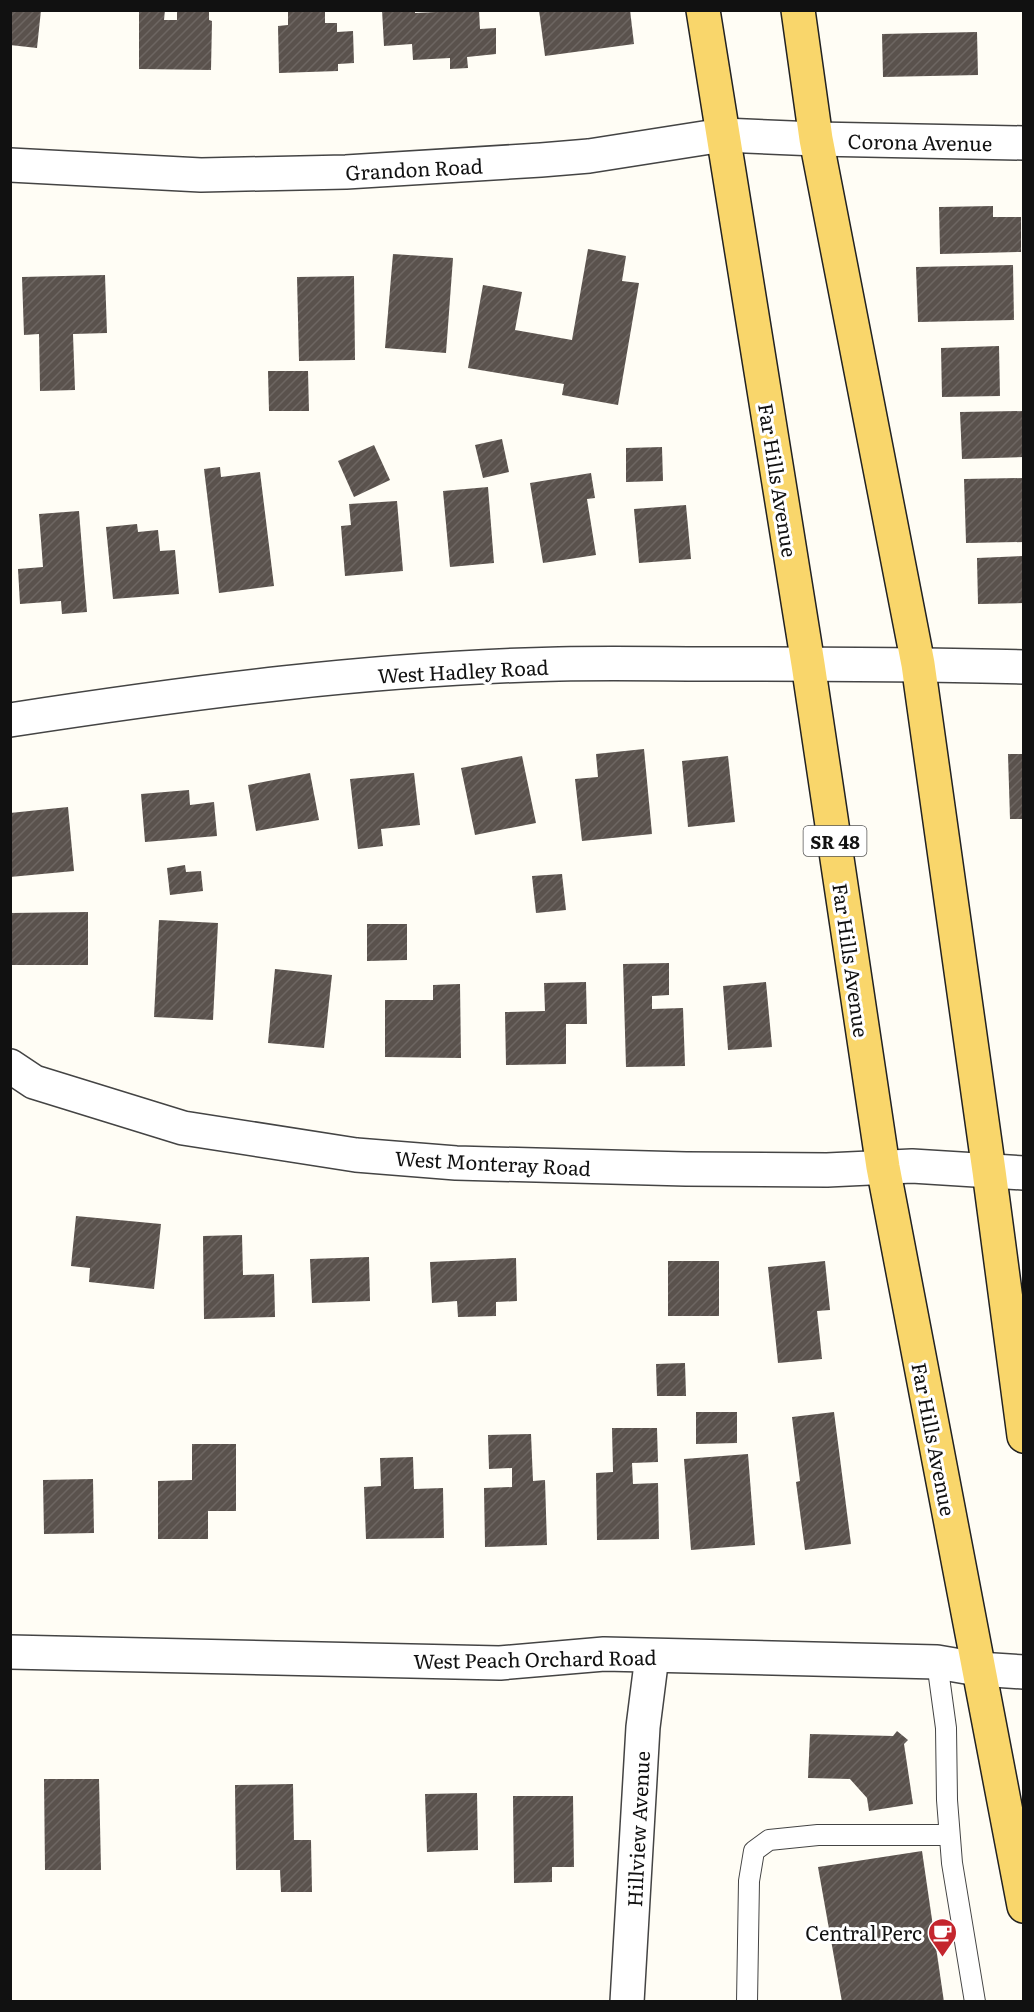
<svg xmlns="http://www.w3.org/2000/svg" width="1034" height="2012" viewBox="0 0 1034 2012" font-family="Literata,serif">
<style>
.building{fill:url(#building-hatch)}
.lines{fill:none;stroke-linecap:round;stroke-linejoin:round}
.lane-casing{stroke:#444;stroke-width:22}
.street-casing{stroke:#444;stroke-width:36}
.primary-casing{stroke:#222;stroke-width:36}
.lane{stroke:#fff;stroke-width:20}
.street{stroke:#fff;stroke-width:33}
.primary{stroke:#f9d66b;stroke-width:33}
.labels{text-anchor:middle;dominant-baseline:central;stroke-width:6;stroke-linejoin:round;paint-order:stroke}
.shield{fill:#fff;stroke:#585858;stroke-width:1.5}
.shield-label{font-size:18px;font-weight:bold;fill:#111}
.street-label{font-size:20px;fill:#111;stroke:#fff}
.poi-label{font-size:20px;fill:#111;stroke:#fff;text-anchor:end}
</style>
<defs>
<pattern id="building-hatch" width="6" height="6" patternUnits="userSpaceOnUse" patternTransform="scale(1.5)"><rect width="6" height="6" fill="#5a524d"/><path d="M-1 1l2-2M0 6l6-6M5 7l2-2" fill="none" stroke="#6d6662"/></pattern>
</defs>
<rect width="100%" height="100%" fill="#fffdf5"/>
<!-- building -->
<g class="building">
<polygon points="10,10 41,10 37,48 10,45"/>
<polygon points="139,10 165,10 164,20 177,20 177,10 209,10 209,20 212,21 211,70 139,69"/>
<polygon points="288,10 325,10 325,23 337,23 337,32 353,31 354,63 338,64 338,71 279,73 278,26 288,25"/>
<polygon points="382,10 415,10 415,13 479,10 480,29 496,28 496,54 467,57 468,68 450,69 450,58 413,60 412,44 384,46"/>
<polygon points="539,10 630,10 634,44 545,56"/>
<polygon points="977,32 978,75 883,77 882,34"/>
<polygon points="993,206 993,217 1021,217 1021,252 940,254 939,207"/>
<polygon points="588,249 626,256 622,281 639,283 618,405 562,395 564,384 468,368 483,285 522,292 515,330 572,340"/>
<polygon points="393,254 453,258 446,353 385,348"/>
<polygon points="1013,265 1014,320 918,322 916,267"/>
<polygon points="105,275 107,333 73,334 75,390 40,391 39,334 24,335 22,277"/>
<polygon points="354,276 355,360 299,361 297,277"/>
<polygon points="999,346 1000,396 942,397 941,348"/>
<polygon points="268,371 308,371 309,411 269,411"/>
<polygon points="1024,411 1024,457 962,459 960,412"/>
<polygon points="502,439 509,472 483,478 475,445"/>
<polygon points="374,445 390,480 354,497 338,461"/>
<polygon points="662,447 663,481 626,482 626,448"/>
<polygon points="220,467 221,477 260,472 274,586 219,593 204,469"/>
<polygon points="591,473 595,498 587,499 596,555 543,563 530,483"/>
<polygon points="1024,478 1024,542 966,543 964,479"/>
<polygon points="488,487 494,563 450,567 443,491"/>
<polygon points="397,501 403,571 345,576 341,526 351,525 349,504"/>
<polygon points="686,505 691,559 639,563 634,509"/>
<polygon points="79,511 87,612 62,614 61,601 20,604 18,569 43,567 39,514"/>
<polygon points="137,524 138,532 158,530 160,551 175,550 179,594 113,599 106,527"/>
<polygon points="1024,556 1024,603 978,604 977,558"/>
<polygon points="644,749 652,834 582,841 575,779 598,777 596,754"/>
<polygon points="1008,754 1024,754 1024,819 1010,819"/>
<polygon points="522,756 536,823 475,835 461,768"/>
<polygon points="728,756 735,822 688,827 682,761"/>
<polygon points="310,773 319,820 256,831 248,785"/>
<polygon points="414,773 420,825 381,829 383,846 358,849 350,779"/>
<polygon points="189,790 190,805 214,802 217,836 145,842 141,794"/>
<polygon points="68,807 74,871 10,877 10,813"/>
<polygon points="185,865 186,872 201,871 203,891 170,895 167,868"/>
<polygon points="562,874 566,910 536,913 532,876"/>
<polygon points="88,912 88,965 10,965 10,913"/>
<polygon points="159,920 218,923 213,1020 154,1017"/>
<polygon points="367,924 407,924 407,960 367,961"/>
<polygon points="669,963 669,995 652,996 652,1009 683,1008 685,1066 626,1067 623,964"/>
<polygon points="275,969 332,975 324,1048 268,1043"/>
<polygon points="586,982 587,1024 566,1024 566,1064 506,1065 505,1012 545,1011 544,983"/>
<polygon points="766,982 772,1047 728,1050 723,986"/>
<polygon points="460,984 461,1058 385,1057 385,1000 433,1000 433,985"/>
<polygon points="76,1216 161,1224 154,1289 89,1282 90,1268 71,1266"/>
<polygon points="242,1235 243,1275 274,1274 275,1317 204,1319 203,1236"/>
<polygon points="369,1257 370,1301 312,1303 310,1259"/>
<polygon points="516,1258 517,1301 496,1302 496,1316 458,1317 457,1301 432,1303 430,1262"/>
<rect x="668" y="1261" width="51" height="55"/>
<polygon points="825,1261 830,1310 817,1311 822,1359 778,1363 768,1267"/>
<polygon points="685,1363 686,1396 657,1396 656,1364"/>
<polygon points="696,1412 737,1412 737,1443 696,1444"/>
<polygon points="834,1412 851,1544 805,1550 796,1482 800,1481 792,1417"/>
<polygon points="612,1428 657,1428 658,1462 632,1463 633,1484 658,1483 659,1539 597,1540 596,1473 613,1472"/>
<polygon points="531,1434 533,1481 545,1480 547,1545 485,1547 484,1488 512,1487 512,1468 489,1469 488,1435"/>
<polygon points="192,1444 236,1444 236,1511 208,1511 208,1539 158,1539 158,1481 192,1480"/>
<polygon points="748,1454 755,1545 691,1550 684,1459"/>
<polygon points="413,1457 414,1489 443,1488 444,1538 366,1539 364,1487 381,1486 380,1458"/>
<polygon points="93,1479 94,1533 44,1534 43,1480"/>
<polygon points="897,1731 908,1740 904,1744 913,1804 869,1811 867,1798 850,1779 808,1778 810,1734 893,1736"/>
<polygon points="44,1779 99,1779 101,1870 45,1870"/>
<polygon points="293,1784 294,1840 311,1840 312,1892 281,1892 280,1870 236,1870 235,1785"/>
<polygon points="477,1793 478,1850 427,1852 425,1794"/>
<polygon points="513,1796 573,1796 574,1867 552,1867 552,1882 514,1883"/>
<polygon points="922,1851 944,2002 842,2002 818,1867"/>
</g>
<g class="lines">
<defs>
<g id="lane">
<polyline points="937,1662 946,1728 947,1800 952,1863 975,2002"/>
<polyline points="747,2002 749,1881 754,1851 769,1840 818,1835 949,1835"/>
</g>
<g id="street">
<polyline points="10,165 201,175 346,172 541,160 589,156 723,135 816,139 1024,143"/>
<path d="M10 720C192 692 375 668 559 664 611 663 664 664 717 664 819 664 921 664 1024 667"/>
<polyline points="10,1066 34,1082 183,1128 356,1155 456,1163 686,1169 827,1170 912,1166 1024,1173"/>
<polyline points="10,1652 500,1663 604,1654 937,1662 978,1669 1024,1672"/>
<polyline points="627,2002 643,1727 652,1656"/>
</g>
<g id="primary">
<polyline points="703,10 808,664 883,1167 1024,1906"/>
<polyline points="798,10 816,139 918,664 989,1171 1024,1436"/>
</g>
</defs>
<!-- lane casing -->
<use href="#lane" class="lane-casing"/>
<!-- street casing -->
<use href="#street" class="street-casing"/>
<!-- primary casing -->
<use href="#primary" class="primary-casing"/>
<!-- lane -->
<use href="#lane" class="lane"/>
<!-- street -->
<use href="#street" class="street"/>
<!-- primary -->
<use href="#primary" class="primary"/>
</g>
<!-- icons -->
<defs>
<symbol id="cafe-pin" viewBox="-11 -11 22 30"><path d="M0 17L-7.5 6A9.5 9.5 0 1 1 7.5 6Z" fill="#c4262e" stroke="#fff"/><path d="M-5.5-4.5H6V0H3Q3 3.5 0 3.5H-2.5Q-5.5 3.5-5.5 0ZM3-3.2v2h1.7v-2ZM-6 4.5H4V6H-6Z" fill="#fff"/></symbol>
</defs>
<g fill-rule="evenodd">
<use href="#cafe-pin" x="926" y="1916" width="33" height="45"/>
</g>
<g class="labels">
<!-- shield labels -->
<rect class="shield" x="803.5" y="826" width="63" height="30" rx="4.5"/>
<g class="shield-label">
<text x="835" y="841">SR 48</text>
</g>
<!-- street labels -->
<g class="street-label">
<text transform="translate(920 141) rotate(1)">Corona Avenue</text>
<text transform="translate(414 168) rotate(-3)">Grandon Road</text>
<text transform="translate(779 480) rotate(81)">Far Hills Avenue</text>
<text transform="translate(463 670) rotate(-3)">West Hadley Road</text>
<text transform="translate(852 960) rotate(82)">Far Hills Avenue</text>
<text transform="translate(493 1162) rotate(3)">West Monteray Road</text>
<text transform="translate(935 1439) rotate(79)">Far Hills Avenue</text>
<text transform="translate(535 1658) rotate(-1)">West Peach Orchard Road</text>
<text transform="translate(637 1829) rotate(-87)">Hillview Avenue</text>
</g>
<!-- poi labels -->
<g class="poi-label">
<text x="922" y="1932">Central Perc</text>
</g>
</g>
<!-- border -->
<rect width="1034" height="2012" fill="none" stroke="#111111" stroke-width="24"/>
</svg>
